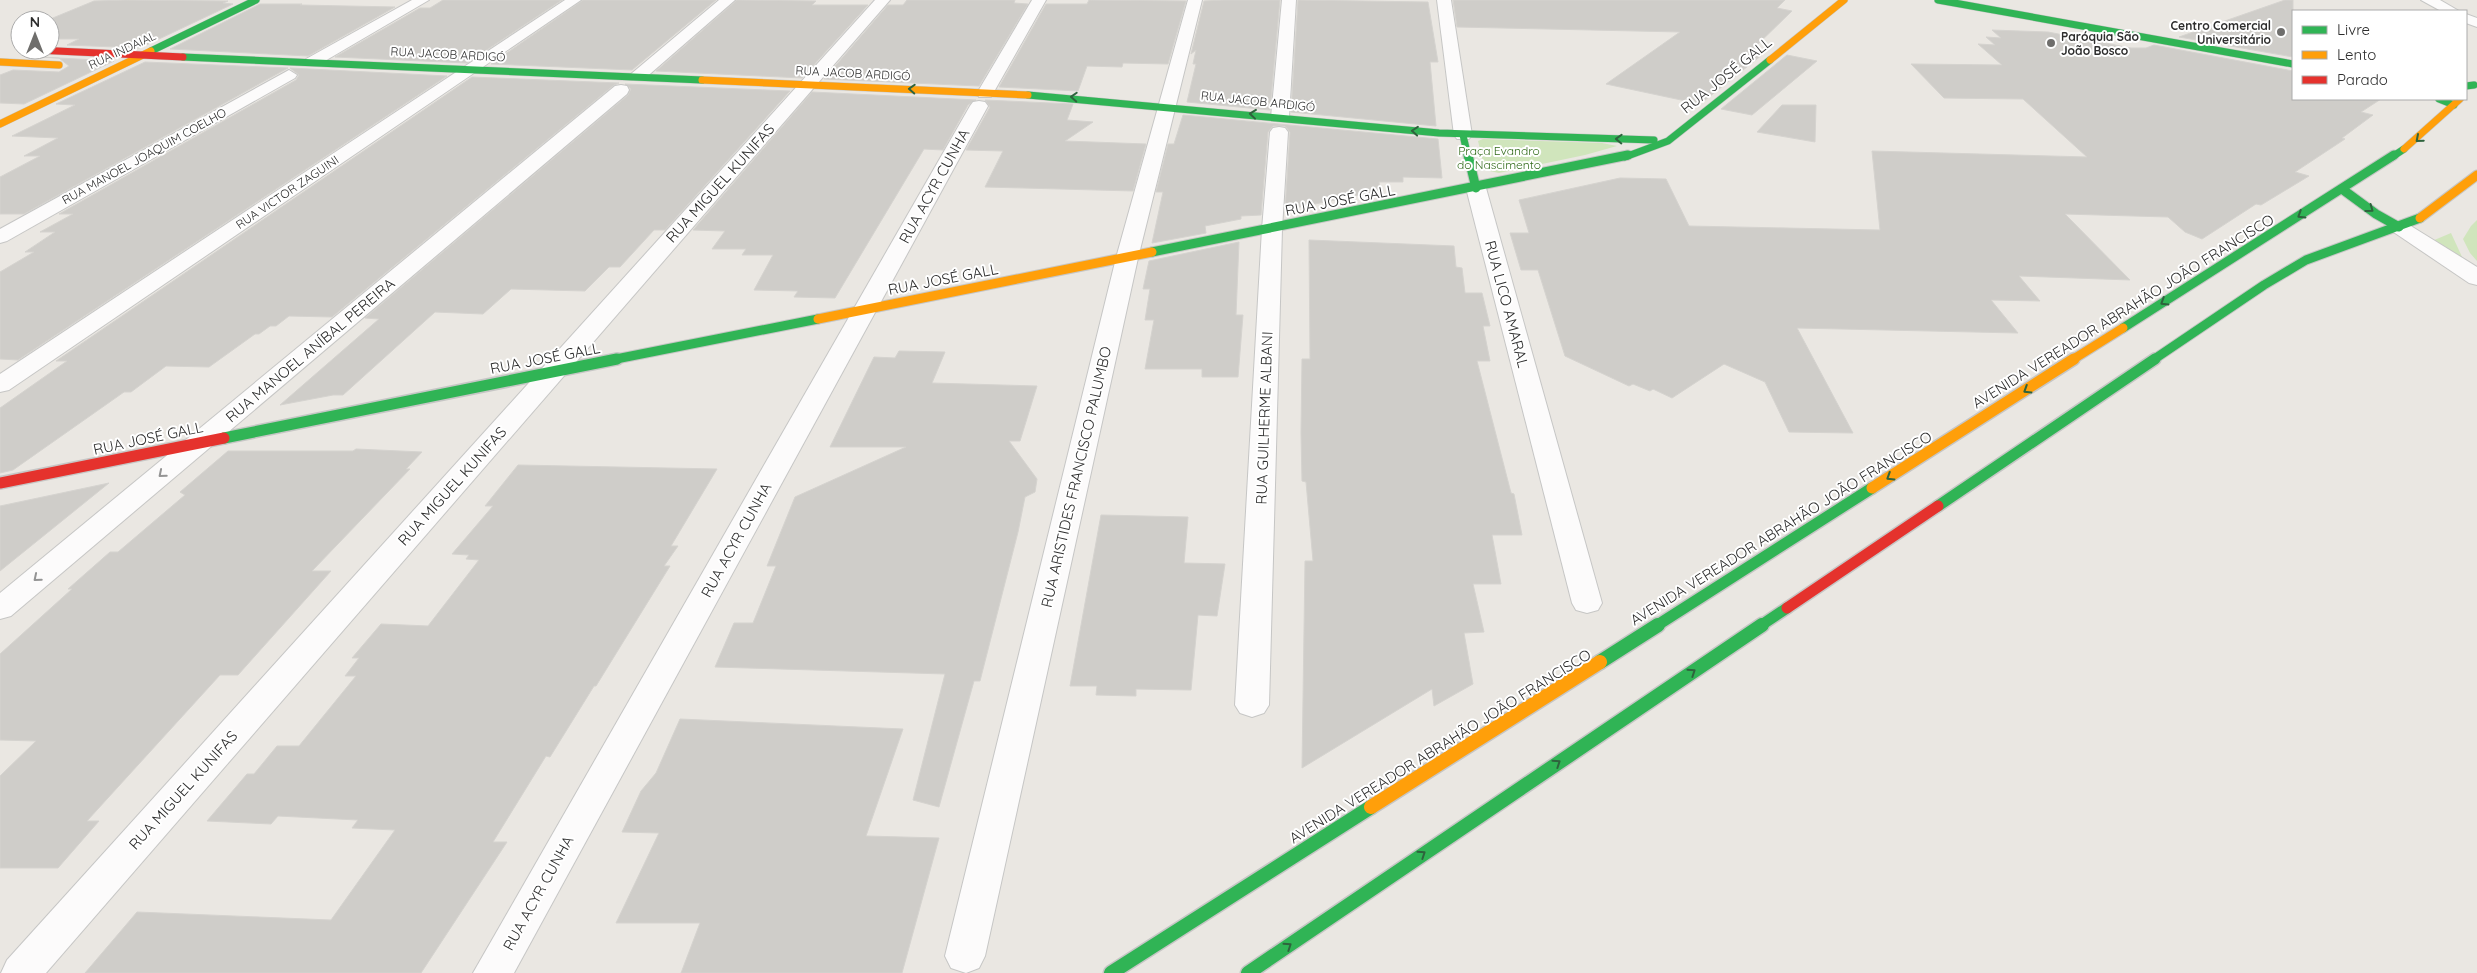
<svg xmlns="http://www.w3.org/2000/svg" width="2477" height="973" viewBox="0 0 2477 973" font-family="Quicksand,sans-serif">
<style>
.green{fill:#d0e5bc}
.building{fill:#cfcdc9;stroke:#d5d3cf}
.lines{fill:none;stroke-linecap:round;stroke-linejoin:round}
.street-casing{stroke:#c6c6c5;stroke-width:2}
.fast-far3-casing{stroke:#c6c6c5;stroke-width:8}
.fast-far2-casing{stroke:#c6c6c5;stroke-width:11}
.fast-far1-casing{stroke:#c6c6c5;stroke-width:14}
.fast-casing{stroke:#c6c6c5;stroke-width:17}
.slow-far3-casing{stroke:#c6c6c5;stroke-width:8}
.slow-far2-casing{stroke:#c6c6c5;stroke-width:11}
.slow-far1-casing{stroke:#c6c6c5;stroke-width:14}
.slow-casing{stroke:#c6c6c5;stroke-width:17}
.jam-far1-casing{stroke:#c6c6c5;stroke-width:8}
.jam-casing{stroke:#c6c6c5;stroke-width:14}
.street{fill:#fcfbfb;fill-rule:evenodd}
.fast-far3{stroke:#30b455;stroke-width:7}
.fast-far2{stroke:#30b455;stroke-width:9}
.fast-far1{stroke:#30b455;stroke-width:11}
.fast{stroke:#30b455;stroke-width:14}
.slow-far3{stroke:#ff9f0a;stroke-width:7}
.slow-far2{stroke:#ff9f0a;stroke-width:9}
.slow-far1{stroke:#ff9f0a;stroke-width:11}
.slow{stroke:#ff9f0a;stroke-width:14}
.jam-far1{stroke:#e5322d;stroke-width:7}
.jam{stroke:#e5322d;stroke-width:11}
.oneway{stroke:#2e633d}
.oneway2{stroke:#949494}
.poi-dot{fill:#6f6e6c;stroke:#fff;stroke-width:2}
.labels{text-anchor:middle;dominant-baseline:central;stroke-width:4;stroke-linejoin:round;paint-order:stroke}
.far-poi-label{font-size:12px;font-weight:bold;fill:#2d2d2d;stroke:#fff;text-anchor:end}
.far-street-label{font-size:12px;fill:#2d2d2d;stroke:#fff}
.far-park-label{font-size:12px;fill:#326b1b;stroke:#fff}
.street-label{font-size:15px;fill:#2d2d2d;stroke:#fff}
</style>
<rect width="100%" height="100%" fill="#eae7e2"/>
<!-- green -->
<g class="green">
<polygon points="1483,139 1602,143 1617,146 1585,155 1499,173 1485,170 1478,141"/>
<polygon points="2477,220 2477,261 2470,253 2463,239 2471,226"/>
<polygon points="2451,233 2463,259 2432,241"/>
</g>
<!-- building -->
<g class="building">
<polygon points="125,0 228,1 223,3 233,4 140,48 67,45 79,39 50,39 50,20 48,20 94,1"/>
<polygon points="443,0 562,0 467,63 335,57 420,8 430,8"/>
<polygon points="583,0 716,0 632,70 491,64"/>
<polygon points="737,0 816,1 812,5 868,5 802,78 656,71"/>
<polygon points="907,0 1015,0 1014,3 1028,4 979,86 824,79 888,5 903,5"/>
<polygon points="1089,0 1186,1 1168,64 1123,63 1122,67 1087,66 1078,91 999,87 1046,4 1087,4"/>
<polygon points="1223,0 1280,0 1270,110 1187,102 1196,64 1193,64 1196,50 1191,54 1204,1"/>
<polygon points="1298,0 1428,2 1438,62 1430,62 1436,126 1291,112"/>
<polygon points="1453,0 1785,0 1777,8 1792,11 1754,48 1767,51 1700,104 1606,84 1680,32 1457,27"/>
<polygon points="2285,0 2293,0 2293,57 2179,37"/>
<polygon points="260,4 302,4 300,5 395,7 308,56 170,49"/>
<polygon points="1992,30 2048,32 2131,48 2146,48 2154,45 2293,71 2293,99 2381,99 2361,112 2373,115 2342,138 2345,139 2295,172 2309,176 2261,205 2256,204 2202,239 2185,232 2168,217 2065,214 2130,280 2019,276 2040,301 1991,300 2018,333 1797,328 1853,433 1789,432 1765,382 1724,364 1672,398 1653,389 1650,391 1633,384 1629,386 1565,356 1538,270 1521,270 1510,233 1529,233 1519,200 1620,178 1666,179 1689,226 1880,230 1872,151 2087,157 2023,99 1944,98 1911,64 2002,65 1978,44 1995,45 1986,37 2001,38"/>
<polygon points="1787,55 1817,61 1752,115 1721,109"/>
<polygon points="40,57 114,61 24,104 0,103 0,75 13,70 59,72 69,66 59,58"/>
<polygon points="145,62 288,68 24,214 0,214 0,177 40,156 24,156 58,138 12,136 75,105 56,104"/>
<polygon points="290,68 447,76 18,360 0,359 0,272 34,252 25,252 55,232 40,232 73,214 59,214 296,80 299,75"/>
<polygon points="472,77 619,83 614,85 332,317 289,316 276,326 270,326 259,334 255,334 209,367 166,366 131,392 124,392 13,470 0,473 0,408 67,361 56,361"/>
<polygon points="625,84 790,91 665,230 654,230 620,267 609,267 585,291 511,289 483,314 435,312 343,395 333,395 280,405 379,319 365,318 628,95 631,89"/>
<polygon points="812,92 976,100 968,105 943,150 924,149 835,298 794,297 798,291 754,290 773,255 742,255 746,249 712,249 725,231 693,230"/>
<polygon points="985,100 1073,104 1067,120 1093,122 1065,141 1146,144 1133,191 985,187 1003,151 966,150 990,107"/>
<polygon points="1782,105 1816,105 1815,142 1757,132"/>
<polygon points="1183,115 1438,139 1442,178 1403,177 1403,182 1379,182 1380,191 1285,210 1290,132 1285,126 1273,126 1268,132 1261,215 1241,216 1241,219 1205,226 1206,233 1152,243 1163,192 1156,192 1168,144 1174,144"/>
<polygon points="1309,240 1454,246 1456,267 1462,268 1465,293 1482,293 1490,326 1483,326 1490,361 1477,361 1511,493 1514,494 1522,535 1492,535 1501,584 1473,584 1484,632 1464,633 1473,684 1434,706 1432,689 1302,768 1305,561 1313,561 1306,482 1302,481 1301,433 1302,359 1310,359"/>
<polygon points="1239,242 1236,315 1243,315 1238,377 1202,377 1202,369 1145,369 1154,320 1145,320 1150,289 1143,289 1149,261"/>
<polygon points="899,351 945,352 932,383 1037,386 1020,441 1009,441 1037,479 1035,492 1025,497 1018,532 980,681 974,681 939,807 913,800 945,674 715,667 734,623 753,623 776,566 767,566 795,497 906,447 830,447 874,357 895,358"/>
<polygon points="356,449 422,452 406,469 410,469 312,571 331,571 238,675 220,675 87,821 99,821 58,868 0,868 0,776 36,741 0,740 0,654 72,589 68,589 110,552 118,552 185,495 180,492 228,451 353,451"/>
<polygon points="518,465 717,469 671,546 678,546 664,566 670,566 596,686 594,686 550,757 546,756 493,842 507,842 421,973 85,973 137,912 331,920 395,830 352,828 358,820 278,816 271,824 207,821 247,774 254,774 277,746 299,746 356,676 345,676 359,658 352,658 381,624 428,626 479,560 466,559 469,555 452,554 493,506 485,506"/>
<polygon points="109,483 0,571 0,506"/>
<polygon points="1101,515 1188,517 1184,563 1225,564 1217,616 1198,615 1191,690 1136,689 1136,696 1096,695 1097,686 1070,686"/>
<polygon points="680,719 903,729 866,836 939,838 902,973 681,973 700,923 616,923 659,833 622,832 641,791 656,773"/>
</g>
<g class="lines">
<defs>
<g id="street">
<polygon points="412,0 429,0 318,65 306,65 304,62 306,59"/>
<polygon points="565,0 581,0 9,390 0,392 0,374"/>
<polygon points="719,0 735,0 643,80 631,80 629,77 631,74"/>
<polygon points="875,0 890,0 46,973 1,973 7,960"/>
<polygon points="1032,0 1046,0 991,97 979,97 977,93"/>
<polygon points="1188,0 1202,0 1138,258 985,956 979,968 966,973 951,968 945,956 1116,258"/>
<polygon points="1282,0 1296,0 1289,117 1286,121 1274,121 1271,117"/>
<polygon points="1437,0 1451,0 1472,135 1469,139 1457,139 1454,135"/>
<polygon points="2421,0 2440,0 2459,11 2441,11"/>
<polygon points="2466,14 2477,18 2477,27 2466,23"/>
<polygon points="289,70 297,75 295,78 7,241 0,243 0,229"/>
<polygon points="621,85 627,86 629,90 627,94 11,616 0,619 0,593 615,86"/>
<polygon points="979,101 985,102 988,106 514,973 473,973 970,106 973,102"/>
<polygon points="1279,127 1285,128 1288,132 1282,229 1269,705 1264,713 1252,717 1240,713 1235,705 1262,229 1270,132 1273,128"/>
<polygon points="1476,182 1483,184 1486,188 1602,603 1598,610 1587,613 1576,610 1572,603 1466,188 1469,184"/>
<polygon points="2399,221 2406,223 2477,267 2477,285 2469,283 2392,231 2389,227 2392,223"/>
</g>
<g id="fast-far3">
<polyline points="1938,0 2293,64"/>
<polyline points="151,51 256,0"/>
<polyline points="183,57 702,80"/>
<polyline points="2466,86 2474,85"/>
<polyline points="1028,95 1439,133 1654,140"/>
<polyline points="2439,99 2454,105"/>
<polyline points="1463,135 1468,157"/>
<polyline points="1625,157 1668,141 1770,60"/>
<polyline points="2392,157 2404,149"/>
</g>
<g id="fast-far2">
<polyline points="1468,155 1476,188"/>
<polyline points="2342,189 2376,214 2399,227"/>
<polyline points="1152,252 1628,155"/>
<polyline points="2123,328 2394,155"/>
<polyline points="611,360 818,319"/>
<polyline points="2153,360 2264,285 2306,260 2420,218"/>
</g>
<g id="fast-far1">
<polyline points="224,438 617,359"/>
<polyline points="1938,506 2155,359"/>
<polyline points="1656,626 1872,488"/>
<polyline points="1760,626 1787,608"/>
</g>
<g id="fast">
<polyline points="1600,662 1658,625"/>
<polyline points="1111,973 1371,807"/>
<polyline points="1248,973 1762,625"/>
</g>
<g id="slow-far3">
<polyline points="1770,60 1844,0"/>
<polyline points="0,62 59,65"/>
<polyline points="702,80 1028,95"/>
<polyline points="0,124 151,51"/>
<polyline points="2404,149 2460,99"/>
</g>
<g id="slow-far2">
<polyline points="2420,218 2477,175"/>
<polyline points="818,319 1152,252"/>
<polyline points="2072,360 2123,328"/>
</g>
<polyline id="slow-far1" points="1872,488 2074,359"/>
<polyline id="slow" points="1371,807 1600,662"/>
<polyline id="jam-far1" points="36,50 183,57"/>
<g id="jam">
<polyline points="0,483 224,438"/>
<polyline points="1787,608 1938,506"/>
</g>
</defs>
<!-- street casing -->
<use href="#street" class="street-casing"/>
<!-- fast-far3 casing -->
<use href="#fast-far3" class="fast-far3-casing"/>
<!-- fast-far2 casing -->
<use href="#fast-far2" class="fast-far2-casing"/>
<!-- fast-far1 casing -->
<use href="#fast-far1" class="fast-far1-casing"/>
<!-- fast casing -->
<use href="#fast" class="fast-casing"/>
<!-- slow-far3 casing -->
<use href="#slow-far3" class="slow-far3-casing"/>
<!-- slow-far2 casing -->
<use href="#slow-far2" class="slow-far2-casing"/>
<!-- slow-far1 casing -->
<use href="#slow-far1" class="slow-far1-casing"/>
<!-- slow casing -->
<use href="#slow" class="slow-casing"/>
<!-- jam-far1 casing -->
<use href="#jam-far1" class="jam-far1-casing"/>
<!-- jam casing -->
<use href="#jam" class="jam-casing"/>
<!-- street -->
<use href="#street" class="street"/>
<!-- fast-far3 -->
<use href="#fast-far3" class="fast-far3"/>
<!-- fast-far2 -->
<use href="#fast-far2" class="fast-far2"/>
<!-- fast-far1 -->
<use href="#fast-far1" class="fast-far1"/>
<!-- fast -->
<use href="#fast" class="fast"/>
<!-- slow-far3 -->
<use href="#slow-far3" class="slow-far3"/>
<!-- slow-far2 -->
<use href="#slow-far2" class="slow-far2"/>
<!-- slow-far1 -->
<use href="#slow-far1" class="slow-far1"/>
<!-- slow -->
<use href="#slow" class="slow"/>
<!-- jam-far1 -->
<use href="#jam-far1" class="jam-far1"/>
<!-- jam -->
<use href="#jam" class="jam"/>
</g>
<!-- one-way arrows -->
<defs><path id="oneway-chevron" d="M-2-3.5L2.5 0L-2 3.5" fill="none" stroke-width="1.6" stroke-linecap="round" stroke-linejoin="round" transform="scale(1.25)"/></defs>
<g class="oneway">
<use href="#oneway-chevron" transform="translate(912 89) rotate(-177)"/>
<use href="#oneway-chevron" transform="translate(1074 97) rotate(-177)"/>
<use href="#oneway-chevron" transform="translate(1253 114) rotate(-174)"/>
<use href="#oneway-chevron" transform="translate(1415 131) rotate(-175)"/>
<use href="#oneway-chevron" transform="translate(1619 139) rotate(-178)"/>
<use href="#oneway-chevron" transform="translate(2419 139) rotate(139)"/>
<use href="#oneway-chevron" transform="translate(2370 209) rotate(36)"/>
<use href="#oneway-chevron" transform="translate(2301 215) rotate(148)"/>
<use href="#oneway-chevron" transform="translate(2164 302) rotate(148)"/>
<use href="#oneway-chevron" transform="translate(2027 390) rotate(148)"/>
<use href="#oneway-chevron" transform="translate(1890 477) rotate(148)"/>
<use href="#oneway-chevron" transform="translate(1692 672) rotate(-34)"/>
<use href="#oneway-chevron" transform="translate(1557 763) rotate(-34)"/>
<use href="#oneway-chevron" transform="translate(1422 854) rotate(-34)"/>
<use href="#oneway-chevron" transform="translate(1288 946) rotate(-34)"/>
</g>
<g class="oneway2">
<use href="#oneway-chevron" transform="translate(162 474) rotate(140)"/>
<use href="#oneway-chevron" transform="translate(37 578) rotate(140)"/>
</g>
<!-- markers -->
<g class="poi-dot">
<circle cx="2281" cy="32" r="5"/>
<circle cx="2051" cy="43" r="5"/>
</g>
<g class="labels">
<!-- far-poi labels -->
<g class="far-poi-label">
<text x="2271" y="25">Centro Comercial<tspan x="2271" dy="14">Universitário</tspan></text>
<text x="2061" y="36" text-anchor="start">Paróquia São<tspan x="2061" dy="14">João Bosco</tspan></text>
</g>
<!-- far-street labels -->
<g class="far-street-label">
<text transform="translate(122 50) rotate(-25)">RUA INDAIAL</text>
<text transform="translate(448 54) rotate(3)">RUA JACOB ARDIGÓ</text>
<text transform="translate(853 73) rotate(3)">RUA JACOB ARDIGÓ</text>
<text transform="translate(1258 101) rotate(6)">RUA JACOB ARDIGÓ</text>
<text transform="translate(144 156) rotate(-29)">RUA MANOEL JOAQUIM COELHO</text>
<text transform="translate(287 192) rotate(-34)">RUA VICTOR ZAGUINI</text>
</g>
<!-- far-park labels -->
<g class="far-park-label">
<text x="1499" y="150">Praça Evandro<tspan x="1499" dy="14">do Nascimento</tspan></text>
</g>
<!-- street labels -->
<g class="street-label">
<text transform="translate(1726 75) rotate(-39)">RUA JOSÉ GALL</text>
<text transform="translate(720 183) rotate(-48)">RUA MIGUEL KUNIFAS</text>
<text transform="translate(934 186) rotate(-61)">RUA ACYR CUNHA</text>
<text transform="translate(1340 200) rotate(-11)">RUA JOSÉ GALL</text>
<text transform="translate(943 279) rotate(-11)">RUA JOSÉ GALL</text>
<text transform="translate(1507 304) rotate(75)">RUA LICO AMARAL</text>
<text transform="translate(2123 311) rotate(-32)">AVENIDA VEREADOR ABRAHÃO JOÃO FRANCISCO</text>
<text transform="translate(310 350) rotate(-40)">RUA MANOEL ANÍBAL PEREIRA</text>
<text transform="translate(545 358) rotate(-11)">RUA JOSÉ GALL</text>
<text transform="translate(1264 418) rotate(-88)">RUA GUILHERME ALBANI</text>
<text transform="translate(148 438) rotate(-12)">RUA JOSÉ GALL</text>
<text transform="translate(1076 477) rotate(-77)">RUA ARISTIDES FRANCISCO PALUMBO</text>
<text transform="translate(452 486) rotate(-48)">RUA MIGUEL KUNIFAS</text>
<text transform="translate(1781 528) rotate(-32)">AVENIDA VEREADOR ABRAHÃO JOÃO FRANCISCO</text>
<text transform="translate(736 540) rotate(-61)">RUA ACYR CUNHA</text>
<text transform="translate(1440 746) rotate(-32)">AVENIDA VEREADOR ABRAHÃO JOÃO FRANCISCO</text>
<text transform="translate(183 790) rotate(-48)">RUA MIGUEL KUNIFAS</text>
<text transform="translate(538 893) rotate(-61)">RUA ACYR CUNHA</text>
</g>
</g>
<!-- legend -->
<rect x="2292" y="10" width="175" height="90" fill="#ffffff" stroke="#ababab"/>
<rect x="2302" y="26" width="25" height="8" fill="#30b455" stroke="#ababab"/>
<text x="2337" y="35" font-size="15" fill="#2d2d2d">Livre</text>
<rect x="2302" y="51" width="25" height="8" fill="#ff9f0a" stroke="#ababab"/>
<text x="2337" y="60" font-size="15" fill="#2d2d2d">Lento</text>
<rect x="2302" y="76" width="25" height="8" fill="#e5322d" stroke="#ababab"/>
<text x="2337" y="85" font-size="15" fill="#2d2d2d">Parado</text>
<!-- north arrow -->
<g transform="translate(35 35)"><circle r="24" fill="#ffffff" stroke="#ababab"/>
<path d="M0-4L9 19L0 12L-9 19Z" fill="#6f6e6c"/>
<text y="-8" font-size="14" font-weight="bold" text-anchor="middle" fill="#2d2d2d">N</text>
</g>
</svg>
